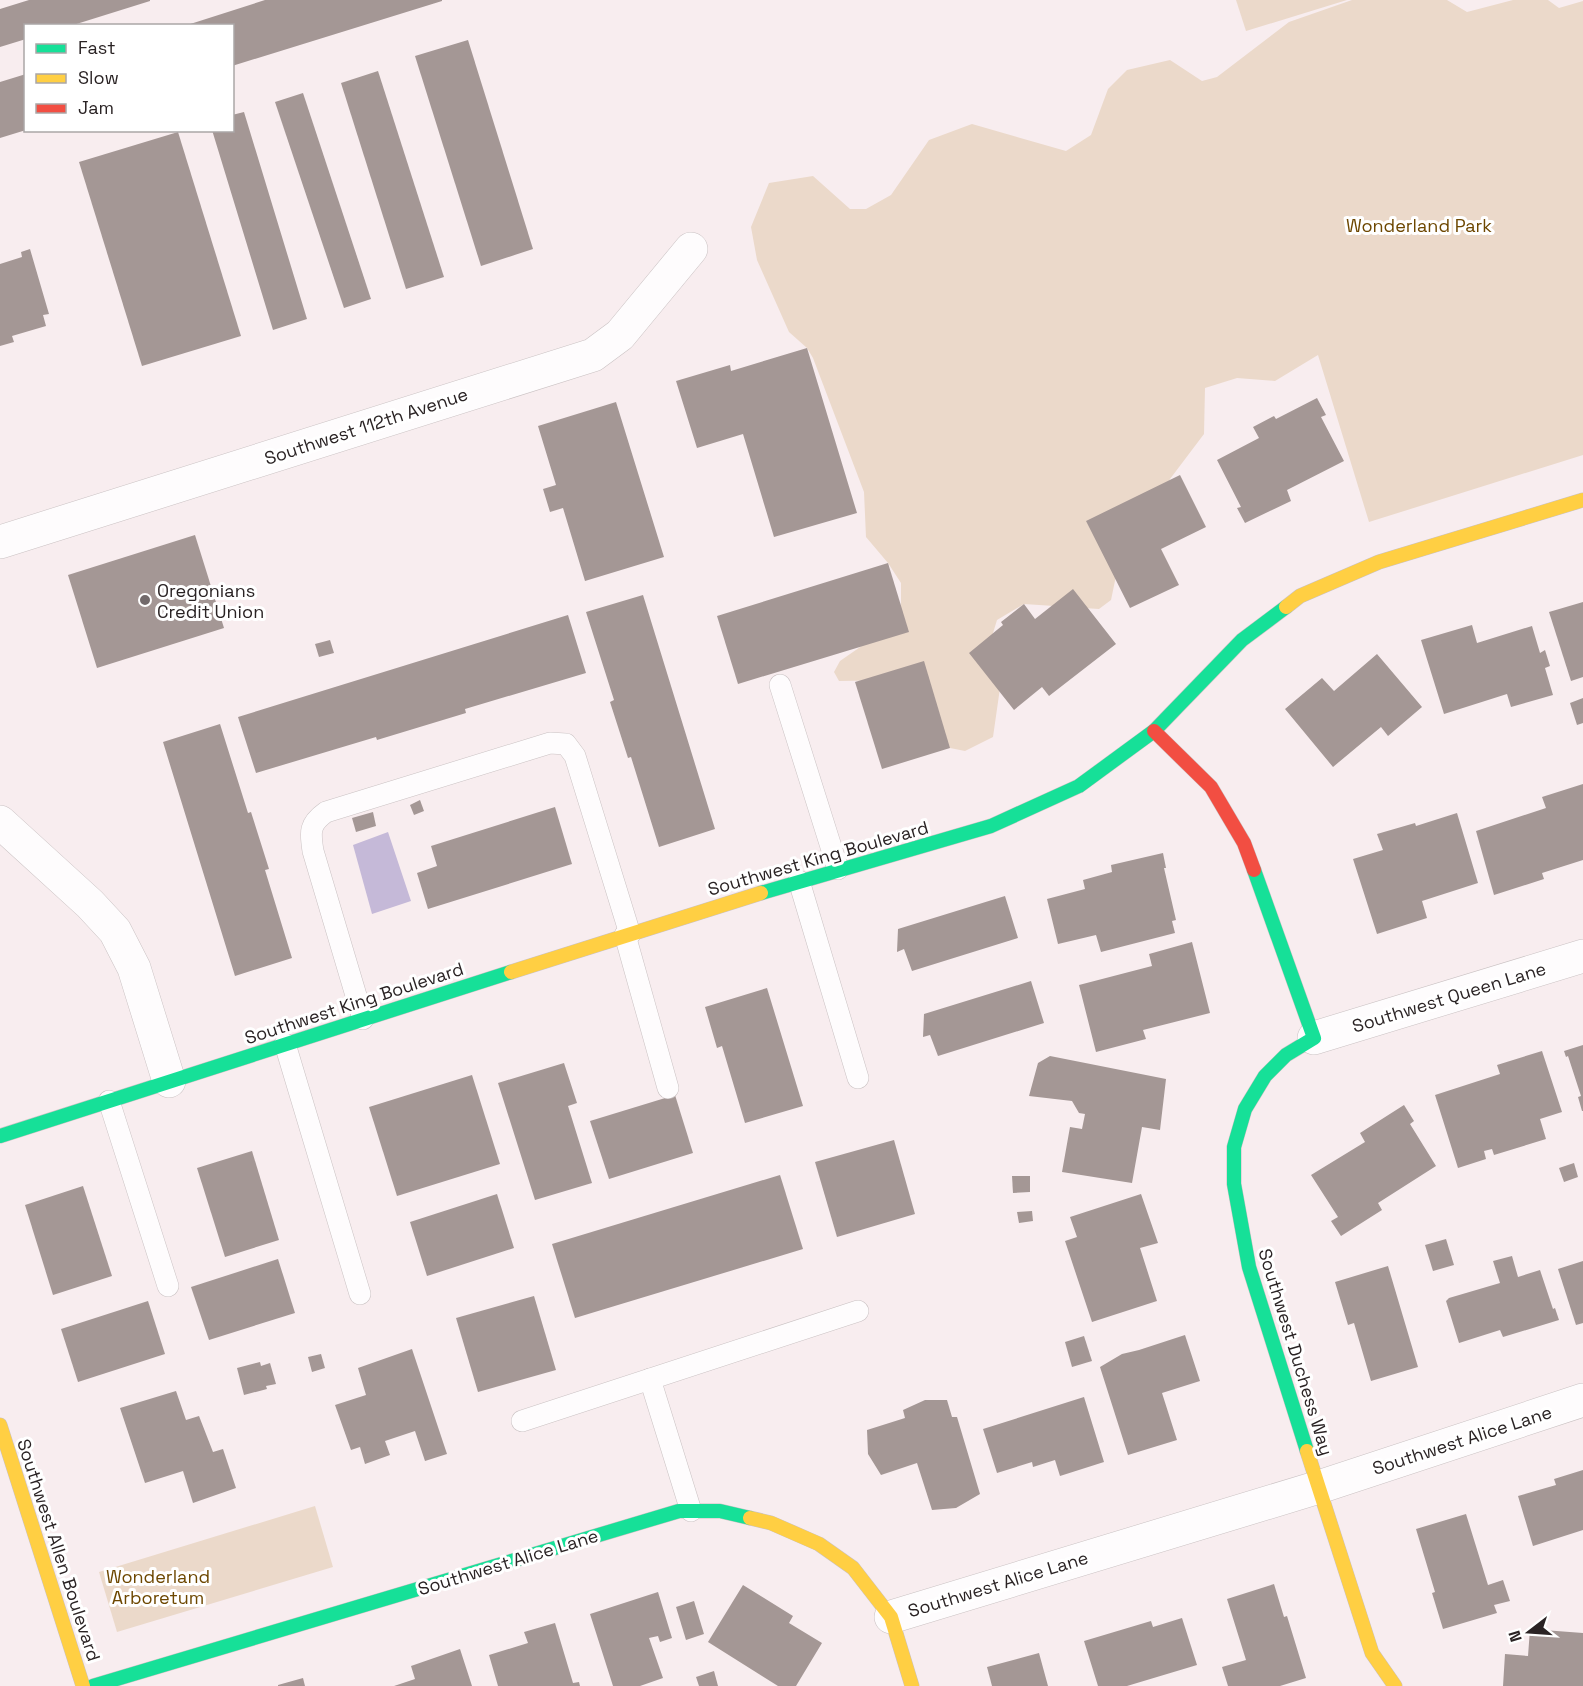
<svg xmlns="http://www.w3.org/2000/svg" width="1583" height="1686" viewBox="0 0 1583 1686" font-family="'Space Grotesk',sans-serif">
<style>
.green{fill:#ebd9ca}
.water{fill:#c5b9d8}
.building{fill:#a49795}
.lines{fill:none;stroke-linecap:round;stroke-linejoin:round}
.lane-casing{stroke:#cac2c3;stroke-width:22}
.street-casing{stroke:#cac2c3;stroke-width:34}
.fast-casing{stroke:#cac2c3;stroke-width:15}
.slow-casing{stroke:#cac2c3;stroke-width:15}
.jam-casing{stroke:#cac2c3;stroke-width:15}
.lane{stroke:#fefcfd;stroke-width:21}
.street{stroke:#fefcfd;stroke-width:33}
.fast{stroke:#16e098;stroke-width:14}
.slow{stroke:#ffcf43;stroke-width:14}
.jam{stroke:#f24e42;stroke-width:14}
.poi-dot{fill:#726a6b;stroke:#fff;stroke-width:2}
.labels{text-anchor:middle;dominant-baseline:central;stroke-width:6;stroke-linejoin:round;paint-order:stroke}
.park-label{font-size:18px;fill:#6d4700;stroke:#fff}
.street-label{font-size:18px;fill:#2a2324;stroke:#fff}
.poi-label{font-size:18px;fill:#2a2324;stroke:#fff;text-anchor:start}
</style>
<rect width="100%" height="100%" fill="#f8edef"/>
<!-- green -->
<g class="green">
<polygon points="1236,0 1347,0 1246,31"/>
<polygon points="1352,0 1447,0 1467,12 1513,0 1548,0 1559,8 1583,1 1583,455 1369,522 1318,355 1275,381 1237,378 1205,388 1204,434 1170,479 1155,531 1116,576 1111,600 1099,609 1024,604 997,620 986,656 1000,688 993,737 965,751 950,748 934,749 903,680 839,681 834,672 840,661 889,627 901,606 901,583 888,563 866,537 864,492 813,358 807,348 789,332 757,260 751,227 769,183 813,176 850,209 866,209 891,195 929,140 972,124 1066,151 1091,135 1108,89 1127,70 1170,60 1202,81 1217,77 1289,22"/>
<polygon points="315,1506 333,1567 117,1632 99,1572"/>
</g>
<!-- water -->
<polygon class="water" points="388,832 411,901 372,914 353,845"/>
<!-- building -->
<g class="building">
<polygon points="29,0 150,0 150,1 70,26 26,26 26,39 0,47 0,9"/>
<polygon points="265,0 442,0 442,1 232,66 232,26 184,26"/>
<polygon points="468,40 533,249 481,266 415,56"/>
<polygon points="378,71 444,277 406,289 341,83"/>
<polygon points="26,74 26,130 0,138 0,82"/>
<polygon points="303,93 371,299 344,308 275,102"/>
<polygon points="244,112 307,319 273,330 212,130 232,130 232,115"/>
<polygon points="178,132 241,336 142,366 79,162"/>
<polygon points="30,249 49,314 43,315 46,326 12,336 14,342 0,346 0,264 22,257 21,252"/>
<polygon points="807,348 857,513 774,537 743,434 697,448 676,381 730,365 731,371"/>
<polygon points="1317,398 1326,415 1321,417 1344,461 1287,490 1291,501 1245,523 1237,508 1241,507 1217,460 1259,438 1253,427 1274,416 1276,419"/>
<polygon points="616,402 664,557 585,581 563,508 550,512 543,489 556,485 538,426"/>
<polygon points="1180,475 1206,527 1161,549 1179,585 1130,608 1086,521"/>
<polygon points="195,535 224,628 97,668 68,575"/>
<polygon points="888,563 909,632 738,684 717,616"/>
<polygon points="1073,589 1116,644 1049,696 1042,687 1014,710 969,653 1003,625 1001,622 1024,604 1035,619"/>
<polygon points="643,595 715,829 659,847 631,757 628,758 610,702 614,700 586,612"/>
<polygon points="1583,602 1583,677 1571,681 1549,612"/>
<polygon points="568,615 586,673 465,709 466,713 377,740 376,737 256,773 238,717"/>
<polygon points="1472,625 1477,643 1532,626 1540,653 1545,650 1550,666 1545,668 1553,695 1511,707 1507,694 1444,714 1421,640"/>
<polygon points="330,640 334,653 319,657 315,644"/>
<polygon points="1377,654 1422,707 1388,736 1381,727 1333,767 1285,709 1322,678 1334,691"/>
<polygon points="924,661 950,748 882,769 855,682"/>
<polygon points="1583,698 1583,723 1577,725 1570,703"/>
<polygon points="220,724 248,813 251,812 269,869 265,870 292,958 235,976 163,742"/>
<polygon points="1583,784 1583,860 1542,873 1544,879 1494,895 1476,831 1546,808 1542,797"/>
<polygon points="420,800 424,811 414,815 410,805"/>
<polygon points="555,807 572,864 428,909 417,873 437,866 431,846"/>
<polygon points="373,812 376,826 356,832 352,818"/>
<polygon points="1457,813 1478,883 1422,901 1427,918 1377,934 1353,859 1383,850 1377,834 1415,823 1416,826"/>
<polygon points="1163,853 1166,868 1164,868 1176,920 1172,921 1175,933 1101,952 1096,935 1058,944 1047,899 1085,889 1083,880 1112,872 1111,865"/>
<polygon points="1005,896 1018,938 912,971 904,949 897,952 898,929"/>
<polygon points="1192,942 1210,1013 1143,1030 1146,1039 1096,1052 1079,985 1152,966 1149,954"/>
<polygon points="1031,981 1044,1023 938,1056 930,1035 923,1037 924,1014"/>
<polygon points="767,988 803,1106 745,1123 722,1046 717,1048 705,1007"/>
<polygon points="1583,1045 1583,1111 1582,1111 1578,1097 1581,1096 1568,1056 1566,1057 1564,1051"/>
<polygon points="1542,1051 1562,1112 1540,1119 1546,1139 1494,1155 1492,1149 1484,1151 1486,1159 1458,1168 1435,1095 1500,1074 1497,1065"/>
<polygon points="1050,1056 1166,1079 1160,1130 1142,1127 1132,1183 1062,1172 1070,1127 1082,1129 1085,1114 1079,1113 1072,1101 1029,1096 1038,1063"/>
<polygon points="564,1063 577,1103 568,1106 592,1183 535,1200 498,1083"/>
<polygon points="472,1075 500,1164 397,1196 369,1107"/>
<polygon points="675,1095 693,1153 609,1179 590,1121"/>
<polygon points="1404,1105 1414,1121 1410,1124 1436,1166 1378,1203 1382,1210 1341,1236 1331,1221 1338,1217 1311,1175 1365,1142 1360,1133"/>
<polygon points="894,1140 915,1214 837,1237 815,1162"/>
<polygon points="252,1151 279,1240 225,1257 197,1168"/>
<polygon points="1574,1163 1578,1177 1564,1182 1559,1168"/>
<polygon points="780,1175 803,1249 575,1318 552,1244"/>
<polygon points="1012,1176 1030,1176 1030,1192 1013,1193"/>
<polygon points="83,1186 112,1276 53,1295 25,1205"/>
<polygon points="497,1194 514,1248 427,1276 410,1222"/>
<polygon points="1141,1194 1158,1243 1140,1248 1157,1301 1092,1322 1065,1241 1077,1237 1070,1217"/>
<polygon points="1032,1211 1033,1221 1019,1223 1017,1212"/>
<polygon points="1446,1239 1454,1265 1433,1271 1425,1245"/>
<polygon points="1512,1256 1518,1277 1540,1270 1553,1309 1555,1308 1559,1320 1503,1337 1500,1330 1459,1343 1446,1301 1449,1298 1500,1283 1493,1261"/>
<polygon points="278,1259 295,1313 209,1340 191,1287"/>
<polygon points="1583,1261 1583,1323 1576,1325 1558,1269"/>
<polygon points="1388,1266 1418,1367 1371,1381 1354,1323 1348,1325 1335,1282"/>
<polygon points="534,1296 556,1370 478,1392 456,1318"/>
<polygon points="148,1301 165,1354 78,1382 61,1329"/>
<polygon points="1185,1335 1200,1381 1162,1393 1177,1440 1128,1455 1100,1367 1122,1354 1139,1350"/>
<polygon points="1084,1336 1092,1361 1072,1367 1065,1342"/>
<polygon points="412,1349 447,1454 425,1461 415,1431 385,1441 390,1455 365,1464 360,1447 351,1450 335,1405 366,1395 358,1368"/>
<polygon points="321,1354 325,1368 312,1372 308,1357"/>
<polygon points="260,1362 261,1366 270,1363 276,1384 266,1386 267,1389 244,1395 237,1368"/>
<polygon points="176,1391 186,1420 199,1416 213,1452 223,1449 236,1488 193,1503 183,1471 145,1483 120,1408"/>
<polygon points="1084,1397 1104,1462 1060,1476 1055,1460 1033,1467 1032,1462 997,1473 983,1429"/>
<polygon points="925,1400 947,1400 952,1417 957,1417 980,1494 956,1508 932,1510 917,1463 881,1475 868,1454 867,1430 905,1418 903,1410"/>
<polygon points="1583,1470 1583,1530 1533,1546 1518,1496 1556,1485 1554,1479"/>
<polygon points="1466,1514 1488,1585 1503,1580 1510,1601 1494,1605 1497,1613 1443,1629 1432,1593 1435,1592 1416,1529"/>
<polygon points="1274,1584 1284,1617 1287,1616 1306,1678 1280,1686 1228,1686 1222,1667 1246,1660 1227,1599"/>
<polygon points="743,1585 793,1616 789,1623 822,1643 796,1686 778,1686 708,1642"/>
<polygon points="658,1592 672,1638 660,1642 658,1636 649,1638 663,1678 640,1686 613,1686 590,1614"/>
<polygon points="694,1601 704,1634 686,1640 676,1607"/>
<polygon points="1182,1618 1197,1665 1127,1686 1098,1686 1084,1641 1151,1621 1153,1627"/>
<polygon points="555,1623 573,1683 579,1682 580,1686 498,1686 489,1655 528,1643 524,1632"/>
<polygon points="1530,1629 1583,1633 1583,1686 1503,1686 1505,1654 1528,1656"/>
<polygon points="460,1649 472,1686 394,1686 415,1679 411,1666"/>
<polygon points="1039,1653 1048,1686 992,1686 987,1667"/>
<polygon points="714,1671 718,1686 699,1686 696,1677"/>
<polygon points="303,1678 305,1686 278,1686 278,1685"/>
</g>
<g class="lines">
<defs>
<g id="lane">
<polyline points="780,685 838,869"/>
<polyline points="799,881 858,1078"/>
<polyline points="625,935 668,1088"/>
<path d="M363 1019 313 851C310 832 309 824 326 812L550 743 566 744 575 756 630 934"/>
<polyline points="285,1044 360,1294"/>
<polyline points="109,1101 168,1286"/>
<polyline points="650,1379 691,1511"/>
<polyline points="522,1421 858,1311"/>
</g>
<g id="street">
<polyline points="0,542 593,355 620,335 691,249"/>
<polyline points="0,822 90,904 115,931 134,968 169,1081"/>
<polyline points="1314,1038 1583,956"/>
<polyline points="891,1617 1319,1487 1583,1400"/>
</g>
<g id="fast">
<polyline points="1254,870 1314,1038 1286,1055 1265,1076 1245,1109 1234,1147 1234,1184 1249,1267 1307,1451"/>
<polyline points="761,893 991,826 1079,786 1154,731 1242,640 1286,607"/>
<polyline points="0,1136 511,972"/>
<polyline points="93,1686 679,1511 720,1511 750,1518"/>
</g>
<g id="slow">
<polyline points="1286,607 1300,596 1379,562 1583,500"/>
<polyline points="511,972 761,893"/>
<polyline points="0,1425 83,1686"/>
<polyline points="1307,1451 1372,1653 1395,1686"/>
<polyline points="750,1518 771,1523 819,1544 853,1568 891,1617 912,1686"/>
</g>
<polyline id="jam" points="1154,731 1211,787 1244,843 1254,870"/>
</defs>
<!-- lane casing -->
<use href="#lane" class="lane-casing"/>
<!-- street casing -->
<use href="#street" class="street-casing"/>
<!-- fast casing -->
<use href="#fast" class="fast-casing"/>
<!-- slow casing -->
<use href="#slow" class="slow-casing"/>
<!-- jam casing -->
<use href="#jam" class="jam-casing"/>
<!-- lane -->
<use href="#lane" class="lane"/>
<!-- street -->
<use href="#street" class="street"/>
<!-- fast -->
<use href="#fast" class="fast"/>
<!-- slow -->
<use href="#slow" class="slow"/>
<!-- jam -->
<use href="#jam" class="jam"/>
</g>
<!-- markers -->
<circle class="poi-dot" cx="145" cy="600" r="6"/>
<g class="labels">
<!-- park labels -->
<g class="park-label">
<text x="1419" y="225">Wonderland Park</text>
<text x="158" y="1576">Wonderland<tspan x="158" dy="21">Arboretum</tspan></text>
</g>
<!-- street labels -->
<g class="street-label">
<text transform="translate(366 426) rotate(-18)">Southwest 112th Avenue</text>
<text transform="translate(818 858) rotate(-16)">Southwest King Boulevard</text>
<text transform="translate(1449 997) rotate(-17)">Southwest Queen Lane</text>
<text transform="translate(354 1003) rotate(-18)">Southwest King Boulevard</text>
<text transform="translate(1296 1352) rotate(73)">Southwest Duchess Way</text>
<text transform="translate(1462 1440) rotate(-18)">Southwest Alice Lane</text>
<text transform="translate(59 1550) rotate(72)">Southwest Allen Boulevard</text>
<text transform="translate(508 1562) rotate(-17)">Southwest Alice Lane</text>
<text transform="translate(998 1584) rotate(-17)">Southwest Alice Lane</text>
</g>
<!-- poi labels -->
<g class="poi-label">
<text x="157" y="590">Oregonians<tspan x="157" dy="21">Credit Union</tspan></text>
</g>
</g>
<!-- legend -->
<rect x="24" y="24" width="210" height="108" fill="#ffffff" stroke="#aaa7a7" stroke-width="1.5"/>
<rect x="36" y="44" width="30" height="9" fill="#16e098" stroke="#aaa7a7" stroke-width="1.5"/>
<text x="78" y="54" font-size="18" fill="#2a2324">Fast</text>
<rect x="36" y="74" width="30" height="9" fill="#ffcf43" stroke="#aaa7a7" stroke-width="1.5"/>
<text x="78" y="84" font-size="18" fill="#2a2324">Slow</text>
<rect x="36" y="104" width="30" height="9" fill="#f24e42" stroke="#aaa7a7" stroke-width="1.5"/>
<text x="78" y="114" font-size="18" fill="#2a2324">Jam</text>
<!-- north arrow -->
<g transform="translate(1529 1632) rotate(253)" stroke="#ffffff" stroke-width="4.5" paint-order="stroke">
<path d="M0-4.5L10 22L0 15L-10 22Z" fill="#2a2324"/>
<text y="-9" font-size="16" font-weight="bold" text-anchor="middle" fill="#2a2324">N</text>
</g>
</svg>
